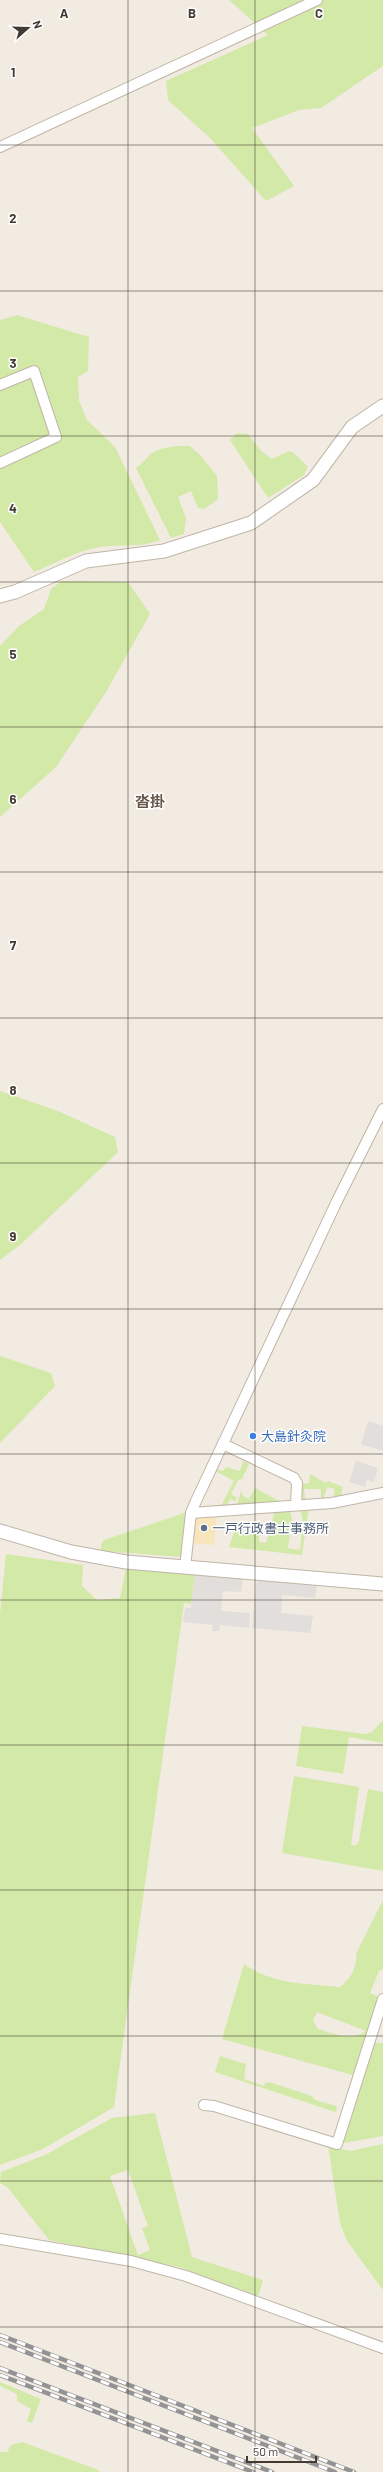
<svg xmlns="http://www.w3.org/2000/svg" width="383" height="2472" viewBox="0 0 383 2472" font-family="Barlow,'Noto Sans JP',sans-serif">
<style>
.green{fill:#d3e9a8;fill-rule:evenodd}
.sand{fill:#f9e5bb}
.parking{fill:#e2dedb}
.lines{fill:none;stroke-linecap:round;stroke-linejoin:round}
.minor-casing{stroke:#c0b5a7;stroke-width:12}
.tertiary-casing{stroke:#c0b5a7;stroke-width:15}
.minor{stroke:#fff;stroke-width:10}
.tertiary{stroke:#fff;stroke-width:13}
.rail-casing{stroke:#939393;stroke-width:4.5}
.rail{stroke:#fff;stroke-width:3;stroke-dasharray:9;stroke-linecap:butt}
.grid{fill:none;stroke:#433b32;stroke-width:1;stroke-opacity:0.55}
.shop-dot{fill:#3f7fe0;stroke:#fff;stroke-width:1.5}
.service-dot{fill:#5c6f8a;stroke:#fff;stroke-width:1.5}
.labels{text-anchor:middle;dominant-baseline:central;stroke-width:3;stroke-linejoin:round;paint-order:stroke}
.shop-label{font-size:13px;fill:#366cbe;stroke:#fff;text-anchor:start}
.service-label{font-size:13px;fill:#4e5e75;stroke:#fff;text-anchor:start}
.quarter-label{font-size:15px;font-weight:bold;fill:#675749;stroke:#fff}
.grid-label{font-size:13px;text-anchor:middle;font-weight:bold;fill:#433b32;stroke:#fff;stroke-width:3;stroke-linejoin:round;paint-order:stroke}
</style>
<rect width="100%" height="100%" fill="#f2ebe2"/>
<!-- green -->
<g class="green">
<polygon points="229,0 383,0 383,66 321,108 299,110 252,128 294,186 266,201 210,138 168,100 166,81 268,35"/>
<path d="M17 315 89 337 88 371 78 377 79 401 87 420 115 447 160 540C137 549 124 543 101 547 78 550 56 563 34 572L0 522V320Z"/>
<polygon points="237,433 248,434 261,451 272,459 289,451 294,453 308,467 304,475 268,498 230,440"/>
<path d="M190 446 201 456 217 476 218 499 204 509 198 508 191 491 178 497 186 518 184 534 171 538 136 468C142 464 148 456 152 453 163 446 178 446 190 446Z"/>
<polygon points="62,581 128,582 150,614 106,692 56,767 0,817 0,646 19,626 44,609 51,589"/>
<polygon points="0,1091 58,1111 115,1137 118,1152 20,1245 0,1260"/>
<polygon points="0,1356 51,1373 55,1386 0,1443"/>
<polygon points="243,1461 249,1464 242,1479 238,1480 231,1494 237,1498 235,1501 230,1499 227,1505 221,1506 234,1481 215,1471 217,1469 223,1471 226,1467 240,1471"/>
<path d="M310 1474 326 1483 328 1481 343 1487 340 1498 333 1499 335 1489 327 1487 323 1500 304 1501 301 1495 302 1484 309 1483ZM304 1489H321V1498L309 1500 305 1498Z"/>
<polygon points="255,1488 279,1501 237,1505 241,1491 243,1496 249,1499"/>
<polygon points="309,1508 302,1555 229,1547 234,1532 259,1535 259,1542 266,1543 275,1510 290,1509 292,1520 288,1548 300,1550 303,1521 300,1509"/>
<polygon points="187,1512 182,1557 101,1551 101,1545 104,1540"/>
<polygon points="6,1554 83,1565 82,1586 97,1600 120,1598 126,1568 195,1574 191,1604 184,1603 114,2107 43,2149 0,2165 0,1615"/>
<polygon points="383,1720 383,1743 349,1737 343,1774 296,1766 302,1726 366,1734 372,1732"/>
<polygon points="294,1776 359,1787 351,1845 356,1845 359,1841 368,1789 383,1792 383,1871 282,1853"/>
<path d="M383 1900V1969L379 1971 370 1993 379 1997 356 2076 222 2039 244 1964C274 1985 304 1983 340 1987 350 1980 358 1966 356 1954ZM317 2012 366 2031C351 2041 333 2034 318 2029L313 2021Z"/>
<polygon points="373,2043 383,2043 383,2136 344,2143 343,2140"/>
<polygon points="220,2056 246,2064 244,2079 264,2086 265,2083 269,2082 312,2096 315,2100 336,2106 337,2110 335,2112 215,2072"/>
<path d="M155 2113 192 2257 263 2280 258 2296 179 2267 49 2240 8 2188 0 2183 1 2172 45 2155 112 2118ZM128 2170 148 2226 142 2228 150 2250 138 2255 110 2176Z"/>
<polygon points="383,2144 383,2290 347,2241 340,2223 328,2145 350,2151"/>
<polygon points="0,2382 41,2399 32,2423 27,2421 31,2409 17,2401 17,2394 0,2386"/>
<polygon points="22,2442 96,2469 100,2472 0,2472 0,2452 7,2452 11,2445"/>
</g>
<!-- sand -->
<polygon class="sand" points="217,1517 214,1545 191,1543 194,1518"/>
<!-- parking -->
<g class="parking">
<polygon points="368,1421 383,1426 383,1451 361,1444"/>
<polygon points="356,1461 378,1468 374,1482 367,1480 365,1487 349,1482"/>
<polygon points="195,1574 243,1577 241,1592 223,1591 221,1611 250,1613 249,1628 220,1625 219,1631 212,1631 213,1625 183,1622 185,1608 191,1608"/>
<polygon points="257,1579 317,1585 315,1598 282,1595 281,1613 313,1616 310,1633 252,1628"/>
</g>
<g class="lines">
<defs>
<g id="minor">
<polyline points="0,147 317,0"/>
<polyline points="0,385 34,371 56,437 0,463"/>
<polyline points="223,1444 294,1478 297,1483 296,1505"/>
<polyline points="191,1513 332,1503 383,1493"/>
<polyline points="185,1567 191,1513 196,1501 337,1201 383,1109"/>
<polyline points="204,2105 214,2106 337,2144 383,1999"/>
<polyline points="0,2239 131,2261 186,2276 383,2348"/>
</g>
<g id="tertiary">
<polyline points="0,596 15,592 86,561 164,551 251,523 313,480 352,427 383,406"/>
<polyline points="0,1531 71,1552 126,1562 383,1584"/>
</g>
</defs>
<!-- minor casing -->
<use href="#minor" class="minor-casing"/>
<!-- tertiary casing -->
<use href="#tertiary" class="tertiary-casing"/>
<!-- minor -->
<use href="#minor" class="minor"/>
<!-- tertiary -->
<use href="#tertiary" class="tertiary"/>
<defs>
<g id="rail">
<polyline points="0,2335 354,2472"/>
<polyline points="0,2342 335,2472"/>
<polyline points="0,2368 272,2472"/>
<polyline points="0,2375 253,2472"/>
</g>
</defs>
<!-- rail casing -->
<use href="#rail" class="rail-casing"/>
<!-- rail -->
<use href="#rail" class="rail"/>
</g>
<!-- grid -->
<path class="grid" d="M128 0V2472M255 0V2472M0 145H383M0 291H383M0 436H383M0 582H383M0 727H383M0 872H383M0 1018H383M0 1163H383M0 1309H383M0 1454H383M0 1600H383M0 1745H383M0 1890H383M0 2036H383M0 2181H383M0 2327H383"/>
<!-- markers -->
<circle class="shop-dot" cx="253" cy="1436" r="4"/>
<circle class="service-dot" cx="204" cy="1528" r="4"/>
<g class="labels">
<!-- shop labels -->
<g class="shop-label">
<text x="261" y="1436">大島針灸院</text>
</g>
<!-- service labels -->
<g class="service-label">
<text x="212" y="1528">一戸行政書士事務所</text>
</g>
<!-- quarter labels -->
<g class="quarter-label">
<text x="150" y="801">沓掛</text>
</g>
</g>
<g class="grid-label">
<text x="64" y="18">A</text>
<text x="192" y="18">B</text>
<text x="319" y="18">C</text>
<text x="13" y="77">1</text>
<text x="13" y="223">2</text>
<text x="13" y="368">3</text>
<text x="13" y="513">4</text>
<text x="13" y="659">5</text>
<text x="13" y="804">6</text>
<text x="13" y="950">7</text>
<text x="13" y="1095">8</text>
<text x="13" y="1241">9</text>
</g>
<!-- north arrow -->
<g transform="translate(28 28) rotate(70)" stroke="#ffffff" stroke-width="3" paint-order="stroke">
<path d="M0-3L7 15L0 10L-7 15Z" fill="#433b32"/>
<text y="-6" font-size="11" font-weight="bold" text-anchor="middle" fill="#433b32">N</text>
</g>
<!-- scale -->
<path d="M247 2456v6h69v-6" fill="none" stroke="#433b32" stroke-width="2"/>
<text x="253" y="2456" font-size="12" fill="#433b32" stroke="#ffffff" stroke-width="3" paint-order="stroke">50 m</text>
</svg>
